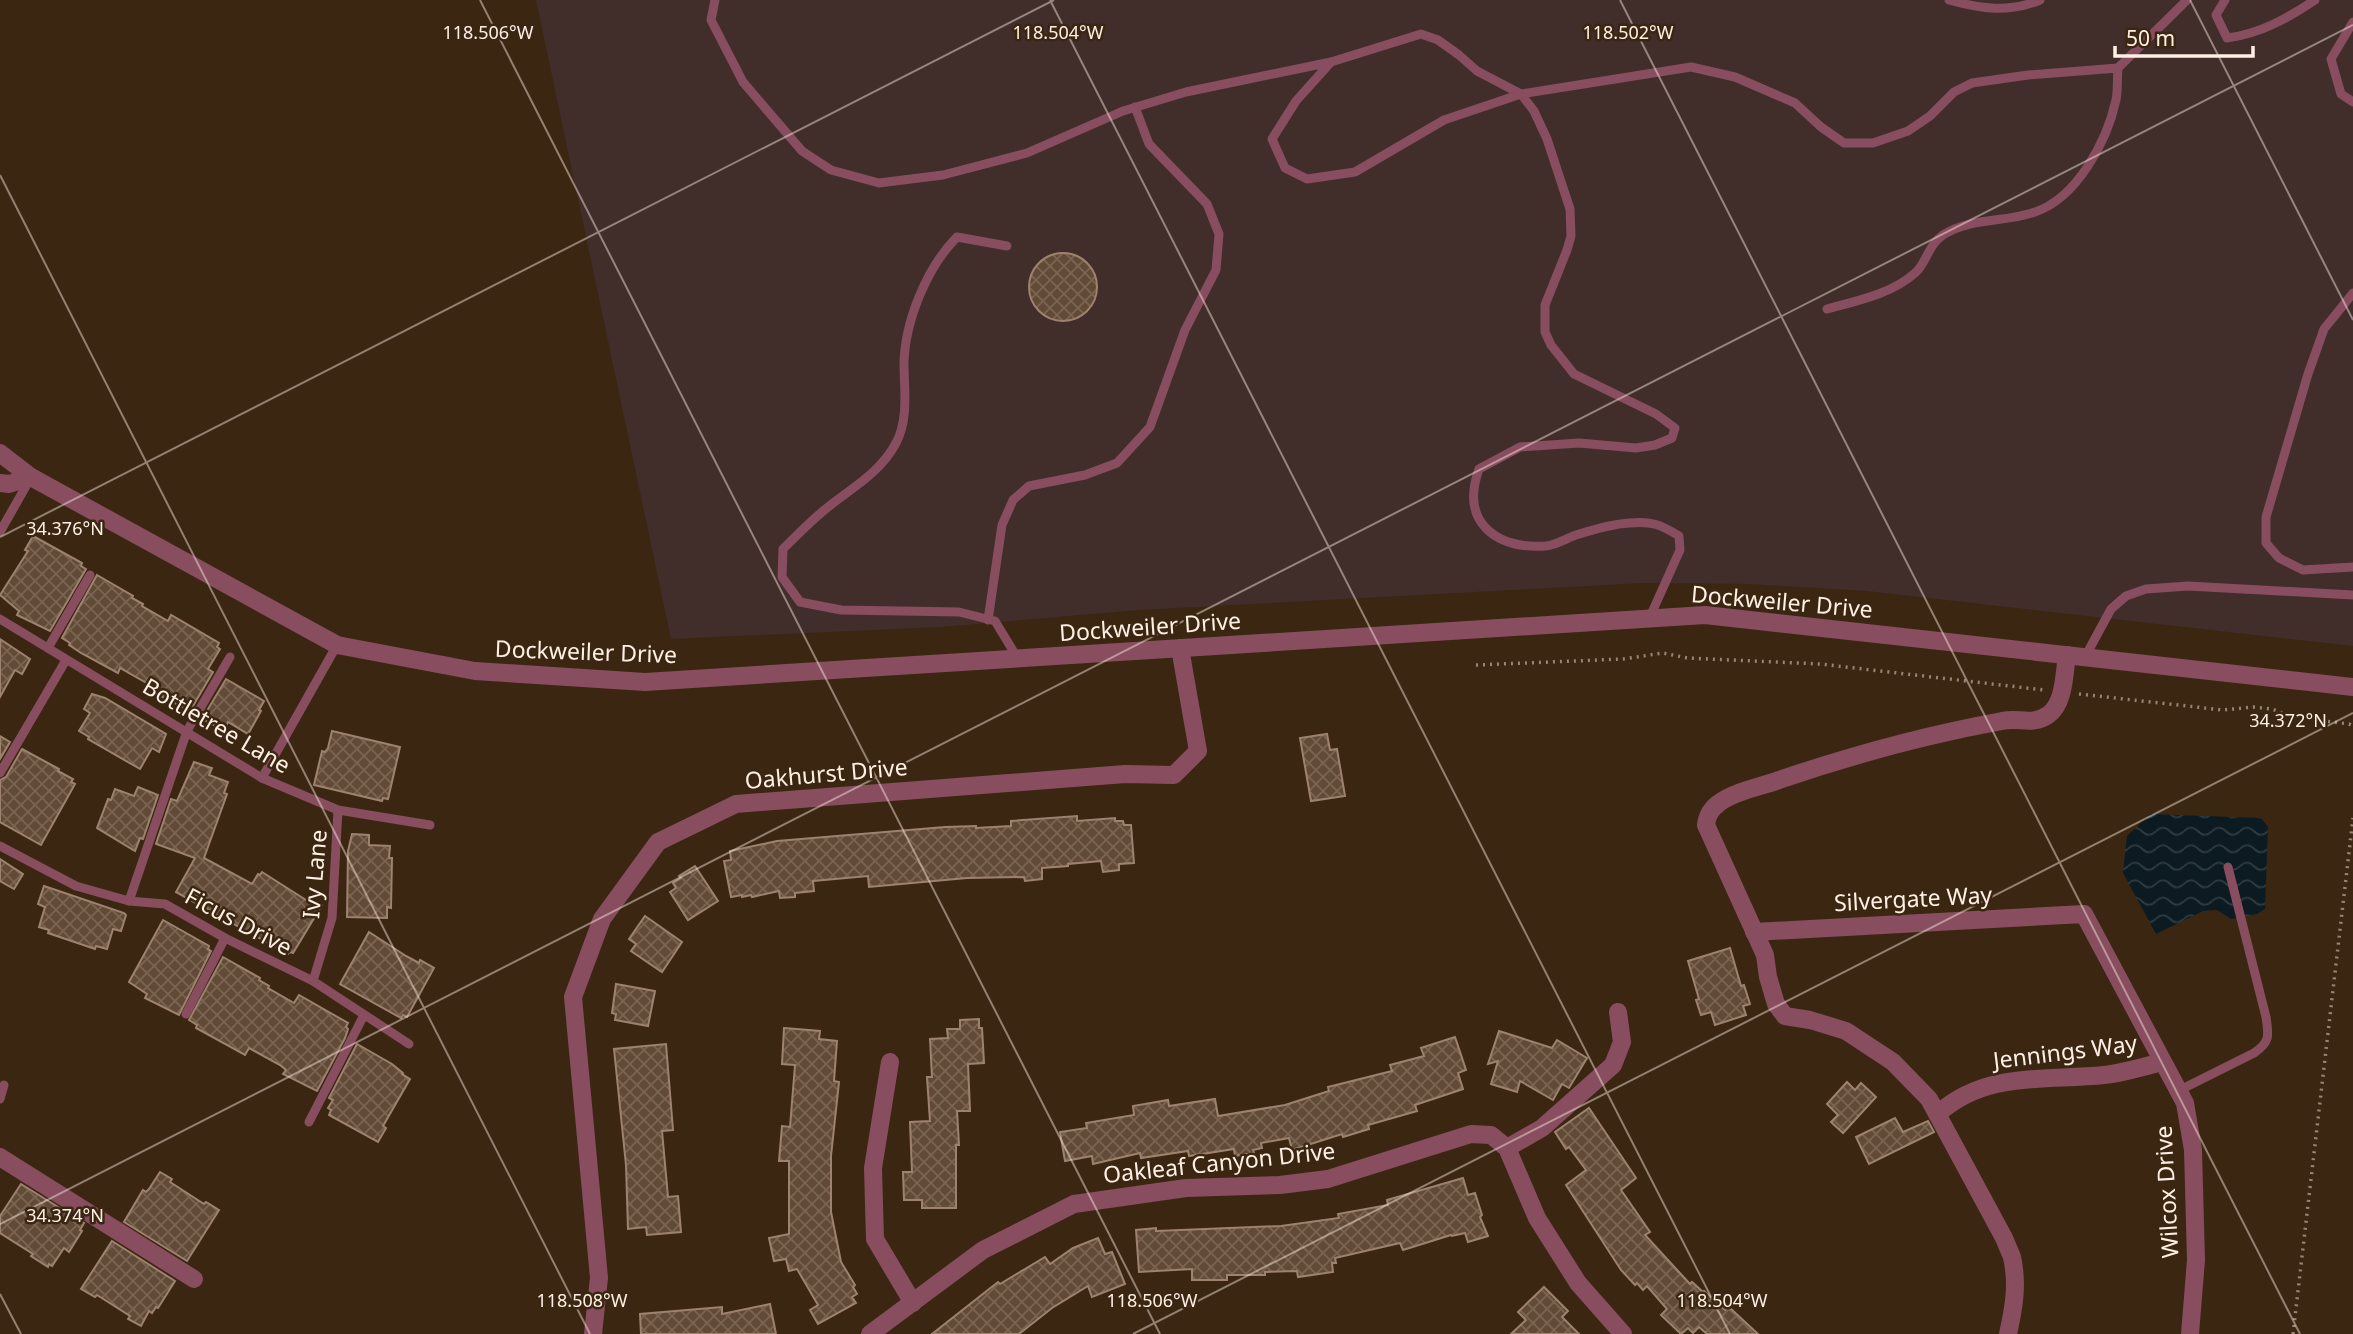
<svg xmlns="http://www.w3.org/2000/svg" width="2353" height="1334" viewBox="0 0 2353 1334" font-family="'Noto Sans',sans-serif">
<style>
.industrial{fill:#412d2a}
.water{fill:url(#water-waves)}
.building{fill:url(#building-cross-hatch);stroke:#9d836e;stroke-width:2}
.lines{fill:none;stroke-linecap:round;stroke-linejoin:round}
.path{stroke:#978575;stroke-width:3.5;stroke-dasharray:2 5;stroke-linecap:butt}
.service{stroke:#884d5f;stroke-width:9}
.minor{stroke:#884d5f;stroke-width:18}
.ticks{fill:none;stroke:#fef0e4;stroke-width:2;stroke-opacity:0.45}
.labels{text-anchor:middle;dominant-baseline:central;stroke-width:5;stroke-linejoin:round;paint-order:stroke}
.street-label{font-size:23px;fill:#fef0e4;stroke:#3b2612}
.ticks-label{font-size:18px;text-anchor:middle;fill:#fef0e4;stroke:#3b2612;stroke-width:5;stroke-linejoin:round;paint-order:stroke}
</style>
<defs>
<pattern id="water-waves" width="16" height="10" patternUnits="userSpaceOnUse" patternTransform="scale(1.75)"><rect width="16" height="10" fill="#0b1b21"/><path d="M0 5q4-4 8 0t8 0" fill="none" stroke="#303c41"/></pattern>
<pattern id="building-cross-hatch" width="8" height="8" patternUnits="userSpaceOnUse" patternTransform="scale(1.75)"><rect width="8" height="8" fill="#624b36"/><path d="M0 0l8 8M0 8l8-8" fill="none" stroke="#7a6553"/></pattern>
</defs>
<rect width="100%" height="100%" fill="#3b2612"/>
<!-- industrial -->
<polygon class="industrial" points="536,0 2353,0 2353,646 1867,591 1750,584 1643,583 1139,610 941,627 671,639"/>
<!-- water -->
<polygon class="water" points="2150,814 2261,818 2268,827 2265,909 2257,914 2231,919 2217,910 2203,911 2156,934 2123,873 2127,836"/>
<!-- building -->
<g class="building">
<circle cx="1063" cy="287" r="34"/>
<polygon points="33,536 82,563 81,566 86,569 50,631 17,615 19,611 0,595 28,551 25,550"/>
<polygon points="97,575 133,596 132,598 143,604 142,606 168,621 171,615 219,643 217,647 220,649 208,669 213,672 190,711 154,693 157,689 120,668 118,673 81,653 69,645 70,643 62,638"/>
<polygon points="0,639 30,659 22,674 15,670 0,697"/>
<polygon points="226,679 264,701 259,710 261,711 248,734 228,722 225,728 218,725 217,727 202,719"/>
<polygon points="92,694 105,698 166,734 159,752 152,748 140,769 88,739 89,737 79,731 90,713 84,709"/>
<polygon points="332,731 400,747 388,799 383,798 382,801 314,785 322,751 325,752 328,748"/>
<polygon points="1327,734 1330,750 1337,749 1345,796 1311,801 1300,738"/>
<polygon points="0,736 10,742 0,759"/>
<polygon points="22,749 59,769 58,771 73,779 71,782 75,784 41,845 0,822 0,780 6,777"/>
<polygon points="194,762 212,768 209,775 228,782 224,793 227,794 204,858 252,884 258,874 260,875 262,872 306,900 308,897 322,905 293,953 290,952 288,954 176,892 195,858 156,844 171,799 177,801"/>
<polygon points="138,787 158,795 143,839 140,838 135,851 97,828 108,799 111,800 115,789 134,796"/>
<polygon points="1077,816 1077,821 1115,818 1115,821 1123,821 1124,825 1131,825 1134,863 1119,864 1119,870 1103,872 1101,861 1068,864 1068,866 1042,868 1042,879 1025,881 1024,877 967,878 869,887 868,876 813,881 814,891 795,893 795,897 780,898 779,891 752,897 751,895 742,897 742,895 731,897 724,861 731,860 730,851 777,841 945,827 976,826 976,828 1011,826 1011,821"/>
<polygon points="352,834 369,835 369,845 390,846 389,858 392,858 391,908 387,907 387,918 347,917 348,851"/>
<polygon points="0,859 23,874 14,889 0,881"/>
<polygon points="695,866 718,901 688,920 670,892 676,888 673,883 681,878 679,876"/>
<polygon points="44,886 124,913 126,915 121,931 113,929 107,949 96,946 95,949 48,933 49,930 39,927 45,907 38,904"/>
<polygon points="645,916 682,942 662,972 631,951 636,944 629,939"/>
<polygon points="163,920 209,946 208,949 211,951 179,1015 145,998 147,994 129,982"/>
<polygon points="369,932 406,956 419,963 420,960 434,968 407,1017 403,1015 401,1018 340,984"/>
<polygon points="1730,948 1741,986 1744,985 1750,1004 1743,1006 1746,1015 1715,1025 1711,1012 1701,1015 1696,1000 1699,999 1688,961"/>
<polygon points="223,957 260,978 259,980 269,986 268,988 294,1003 299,995 348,1023 346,1027 348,1029 345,1038 317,1091 283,1074 286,1070 280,1065 249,1048 245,1055 196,1028 197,1025 189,1020"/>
<polygon points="616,984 655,991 648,1026 615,1020 616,1014 612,1013"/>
<polygon points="979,1019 979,1028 982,1028 984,1063 968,1064 970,1111 957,1111 959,1145 956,1145 956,1208 922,1208 922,1200 904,1200 903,1172 912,1172 910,1122 930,1121 927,1077 932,1077 930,1039 948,1038 947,1029 960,1029 960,1020"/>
<polygon points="784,1028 820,1031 819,1039 837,1041 834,1081 839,1082 831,1156 831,1212 841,1262 855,1285 853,1287 857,1294 852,1297 856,1303 818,1324 810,1310 818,1305 797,1269 789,1271 786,1259 774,1261 769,1238 789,1234 789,1161 779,1161 782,1126 790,1127 795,1065 782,1064"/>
<polygon points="1499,1031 1552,1048 1557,1040 1587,1058 1569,1088 1562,1084 1553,1100 1520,1081 1517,1092 1491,1084 1498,1061 1488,1064"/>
<polygon points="1455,1037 1466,1070 1458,1073 1463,1089 1415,1105 1417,1111 1368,1125 1369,1129 1343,1137 1342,1134 1292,1150 1289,1138 1261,1143 1262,1148 1253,1150 1254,1153 1235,1156 1234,1149 1189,1156 1188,1151 1141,1158 1140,1153 1093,1164 1092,1156 1065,1161 1060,1132 1087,1128 1086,1123 1134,1115 1133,1106 1168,1100 1169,1106 1215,1099 1218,1116 1285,1105 1329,1091 1328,1087 1392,1071 1390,1065 1424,1056 1421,1048"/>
<polygon points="357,1044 392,1064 403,1073 402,1074 410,1079 383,1126 386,1128 378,1142 329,1115 331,1110 328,1108 333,1100 329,1098"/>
<polygon points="666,1044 673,1130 662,1131 668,1197 678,1196 681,1232 647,1235 646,1227 628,1229 626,1165 614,1049"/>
<polygon points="1847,1082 1855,1090 1861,1083 1876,1097 1843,1133 1831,1122 1838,1115 1827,1104"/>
<polygon points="1589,1108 1636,1178 1621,1190 1650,1232 1645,1235 1690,1284 1692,1282 1703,1292 1704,1291 1725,1310 1729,1307 1758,1334 1707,1334 1699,1327 1693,1333 1688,1328 1681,1334 1661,1315 1667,1309 1647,1286 1643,1290 1637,1283 1635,1285 1621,1270 1566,1185 1586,1170 1569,1147 1566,1149 1555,1132"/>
<polygon points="1895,1118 1903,1132 1928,1121 1934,1132 1869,1164 1856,1137"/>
<polygon points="160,1172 172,1179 170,1182 204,1204 206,1202 219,1210 187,1261 124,1222 143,1190 146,1192 149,1189"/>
<polygon points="1463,1178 1468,1195 1475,1193 1482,1215 1480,1217 1488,1236 1468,1242 1465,1233 1452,1236 1451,1235 1403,1250 1400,1243 1335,1258 1336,1263 1332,1263 1333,1272 1298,1277 1297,1271 1265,1272 1265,1275 1227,1275 1227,1280 1192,1280 1192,1269 1139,1272 1136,1230 1156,1228 1156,1231 1281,1226 1339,1218 1338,1214 1388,1205 1387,1200"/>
<polygon points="21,1184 84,1223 80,1230 82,1231 69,1252 64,1248 52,1266 49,1264 48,1267 31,1256 33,1254 0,1233 0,1216"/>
<polygon points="1098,1238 1105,1254 1112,1252 1125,1284 1092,1297 1088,1286 1052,1308 1019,1334 932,1334 998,1282 1000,1284 1045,1257 1050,1264 1073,1248"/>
<polygon points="112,1241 175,1281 158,1308 156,1307 152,1313 149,1311 141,1326 128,1319 130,1316 97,1295 95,1297 81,1289"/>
<polygon points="1544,1287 1568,1311 1562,1317 1579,1334 1511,1334 1526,1320 1518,1312"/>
<polygon points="770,1304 776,1334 641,1334 640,1314 722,1307 722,1314"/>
</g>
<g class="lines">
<!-- path -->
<g class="path">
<polyline points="1476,665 1623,659 1663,653 1687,658 1820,664 2044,690"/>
<polyline points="2079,694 2223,710 2253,707 2272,709 2292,717 2349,724 2353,726"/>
<polyline points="2293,1334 2353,818"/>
</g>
<!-- service -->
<g class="service">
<path d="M715 0 711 20 743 82 802 151 831 170 879 183 943 175 1027 153 1123 111 1186 92 1331 62 1421 34 1438 40 1459 55 1477 71 1521 94 1534 111 1547 139 1570 209 1571 236 1567 250 1545 305V332L1551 345 1574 374 1656 414 1675 428 1672 438 1655 445 1636 448 1579 443 1520 447 1479 469C1460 522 1495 549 1546 546 1556 545 1567 538 1576 535 1592 530 1612 524 1629 523 1651 521 1660 524 1679 536L1680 550 1649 619"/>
<path d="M1949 0C1981 9 2009 13 2040 0"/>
<path d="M2225 0 2216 15 2227 38C2260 34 2288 18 2315 0"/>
<polyline points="2353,22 2331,59 2341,94 2353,102"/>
<polyline points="1331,62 1296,101 1272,139 1285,168 1307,179 1355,172 1444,120 1521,94 1691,67 1735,77 1795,103 1821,127 1844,143 1873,143 1908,131 1930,116 1954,92 1972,83 2028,75 2118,68"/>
<path d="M1007 246 957 237C927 267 905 321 904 363 904 388 909 419 896 443 879 475 849 489 822 512 809 523 796 536 783 549L782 577 800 602 841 610 959 612 995 621 1018 659"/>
<polyline points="2353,293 2324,329 2308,374 2266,517 2266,543 2279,558 2303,570 2353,567"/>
<path d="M1827 309C1856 301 1892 294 1915 273 1926 264 1928 245 1943 235 1971 217 2005 223 2035 212 2077 198 2107 141 2116 100 2118 90 2117 78 2118 68L2187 0"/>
<polyline points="0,532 30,479"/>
<polyline points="0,619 262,778 338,810 430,825"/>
<polyline points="988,620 1002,525 1013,500 1029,486 1085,475 1117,463 1150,427 1185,330 1216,270 1219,234 1207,204 1149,144 1135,107"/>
<polyline points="48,648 90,575"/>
<polyline points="2085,657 2111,609 2126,596 2146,589 2188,586 2353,595"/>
<polyline points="0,773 66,660"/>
<polyline points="262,778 337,645"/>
<polyline points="0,846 76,886 129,901 165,904 225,938 313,981 409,1044"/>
<polyline points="129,901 187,731 230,657"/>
<polyline points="313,981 332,918 338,810"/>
<polyline points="186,1014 225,938"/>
<path d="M2178 1091 2254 1053C2270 1042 2269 1036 2266 1017L2228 867"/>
<polyline points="0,1099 4,1085"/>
<polyline points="309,1122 364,1015"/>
</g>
<!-- minor -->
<g class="minor">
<polyline points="0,453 31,477 337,645 475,671 645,682 1705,615 2353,687"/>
<polyline points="0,483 9,484 31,477"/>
<polyline points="1754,932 2084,914 2185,1103 2193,1150 2196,1260 2190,1334"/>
<polyline points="890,1062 873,1168 875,1239 913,1303"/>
<path d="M1939 1113C1986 1071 2046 1081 2104 1075 2123 1073 2143 1067 2162 1062"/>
<polyline points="1507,1148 1542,1128 1613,1065 1622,1042 1618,1012"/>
<polyline points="0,1157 194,1279"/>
<polyline points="593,1334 599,1278 573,997 602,919 658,842 736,804 1125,774 1174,775 1198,751 1180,648"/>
<polyline points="870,1334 983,1250 1074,1204 1186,1188 1280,1185 1328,1179 1471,1134 1491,1135 1507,1148 1537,1218 1578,1283 1623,1334"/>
<path d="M2008 1334C2014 1307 2018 1284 2012 1257L2004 1238 1929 1099 1893 1062 1846 1031 1810 1020 1785 1016 1776 1004 1768 977 1765 955 1706 825C1707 815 1711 809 1719 803 1736 791 1760 787 1779 780 1852 755 1926 735 2002 721 2019 717 2032 726 2048 715 2065 703 2064 673 2067 655"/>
</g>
</g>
<!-- ticks -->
<path class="ticks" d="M480 0 1160 1334M1050 0 1730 1334M1620 0 2300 1334M2190 0 2353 320M0 175 590 1334M0 537 1054 0M0 1224 2353 25M0 1294 21 1334M1133 1334 2353 713"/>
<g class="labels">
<!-- street labels -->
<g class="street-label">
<text transform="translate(1782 601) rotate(5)">Dockweiler Drive</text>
<text transform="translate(1150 626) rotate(-4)">Dockweiler Drive</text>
<text transform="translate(586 651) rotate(2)">Dockweiler Drive</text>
<text transform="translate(217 725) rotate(30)">Bottletree Lane</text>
<text transform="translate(826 773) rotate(-5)">Oakhurst Drive</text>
<text transform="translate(314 874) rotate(-85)">Ivy Lane</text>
<text transform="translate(1913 898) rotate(-3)">Silvergate Way</text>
<text transform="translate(239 921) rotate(28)">Ficus Drive</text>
<text transform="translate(2065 1051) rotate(-7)">Jennings Way</text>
<text transform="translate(1219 1162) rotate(-6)">Oakleaf Canyon Drive</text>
<text transform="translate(2166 1192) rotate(-93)">Wilcox Drive</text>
</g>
</g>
<g class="ticks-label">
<text x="488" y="39">118.506°W</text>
<text x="1058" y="39">118.504°W</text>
<text x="1628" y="39">118.502°W</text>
<text x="65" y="535">34.376°N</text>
<text x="2288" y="727">34.372°N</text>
<text x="65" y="1222">34.374°N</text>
<text x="582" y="1307">118.508°W</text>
<text x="1152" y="1307">118.506°W</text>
<text x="1722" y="1307">118.504°W</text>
</g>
<!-- scale -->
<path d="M2115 46v10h138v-10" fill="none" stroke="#fef0e4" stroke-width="3.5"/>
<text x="2126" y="46" font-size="21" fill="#fef0e4" stroke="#3b2612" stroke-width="5" paint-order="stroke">50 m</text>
</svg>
